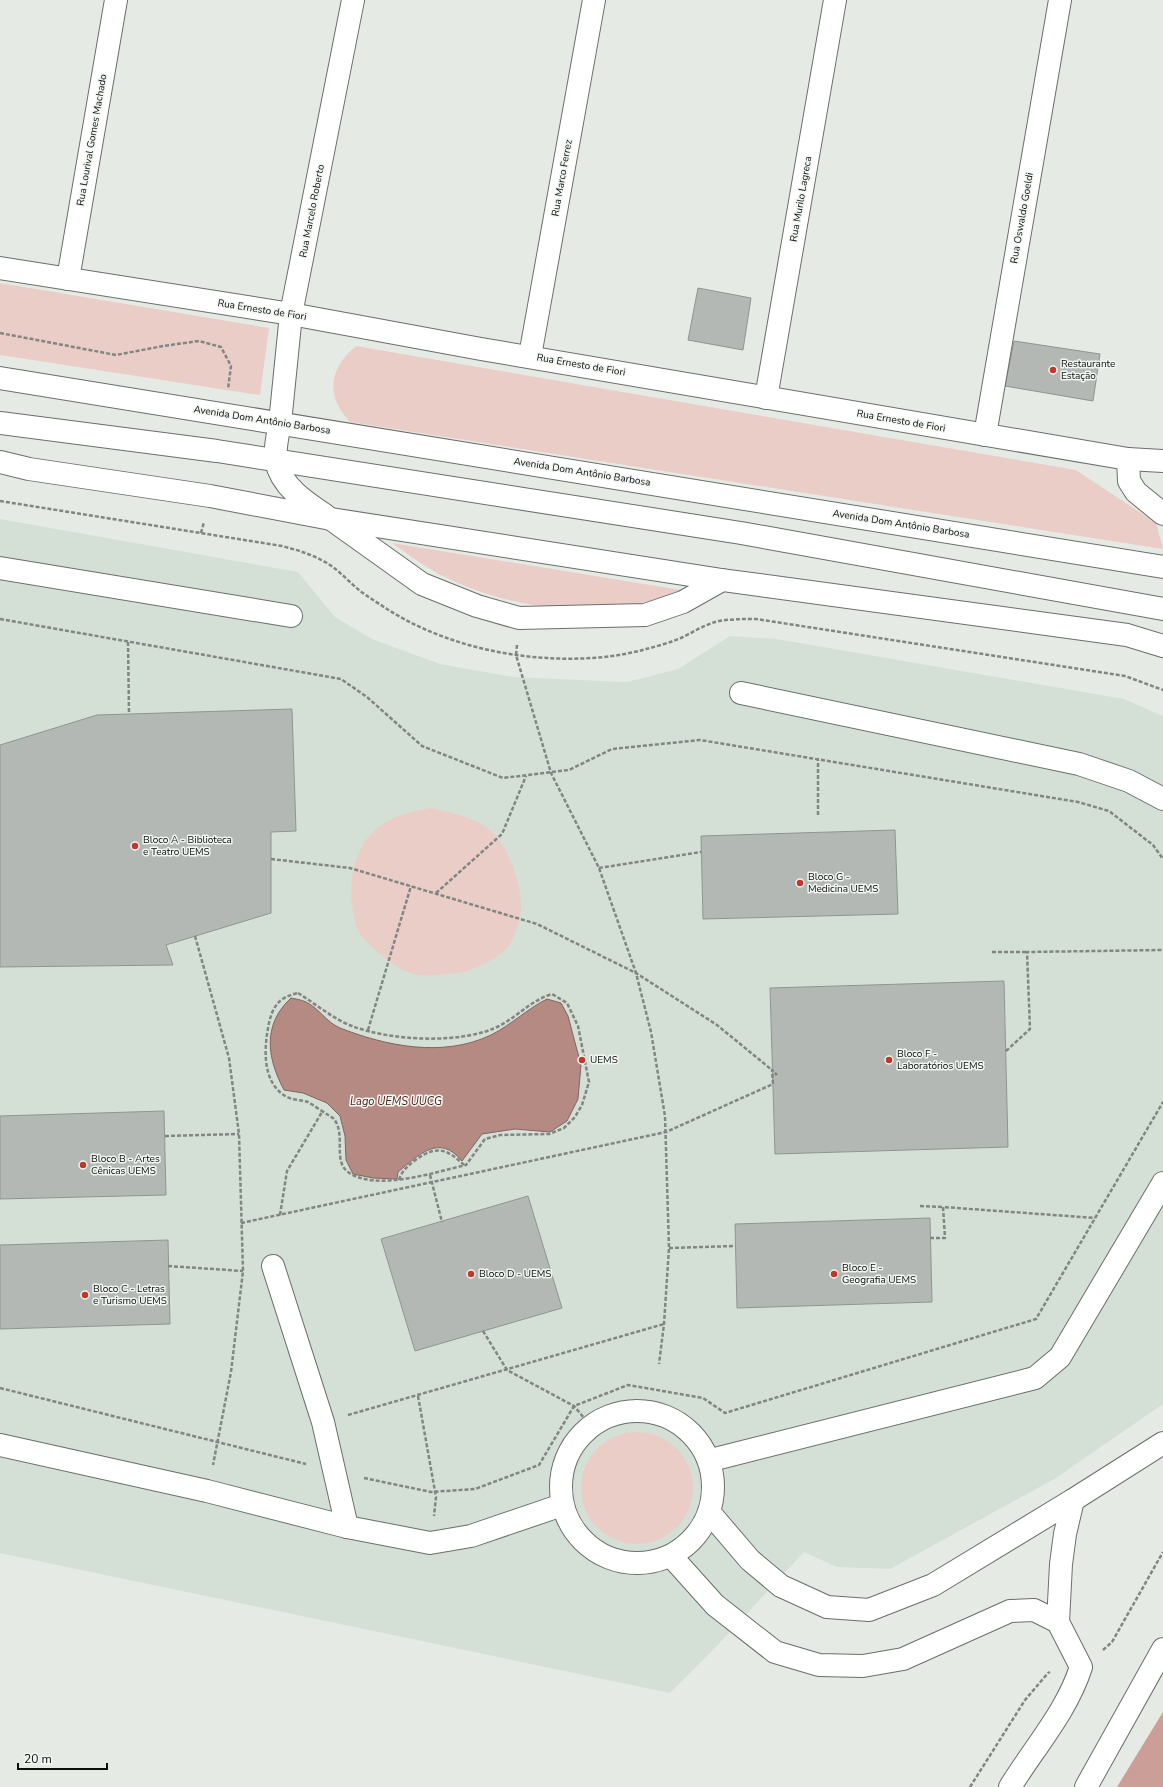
<svg xmlns="http://www.w3.org/2000/svg" width="1163" height="1787" viewBox="0 0 1163 1787" font-family="'Nunito Sans',sans-serif">
<style>
.built{fill:#d4e0d6}
.green{fill:#eacdc7}
.forest{fill:#cb9f98}
.water{fill:#b58a83;stroke:#82645f}
.building{fill:#b3b8b4;stroke:#8f9590}
.lines{fill:none;stroke-linecap:round;stroke-linejoin:round}
.minor-casing{stroke:#6a6f6b;stroke-width:24}
.major-casing{stroke:#6a6f6b;stroke-width:24}
.path{stroke:#828582;stroke-width:2.5;stroke-dasharray:4 2;stroke-linecap:butt}
.minor{stroke:#fff;stroke-width:22}
.major{stroke:#fff;stroke-width:22}
.poi-dot{fill:#c33629;stroke:#f2f7f3;stroke-width:1.5}
.labels{text-anchor:middle;dominant-baseline:central;stroke-width:3;stroke-linejoin:round;paint-order:stroke}
.street-label{font-size:10px;fill:#0c0d0c;stroke:#f2f7f3}
.poi-label{font-size:10px;fill:#0c0d0c;stroke:#f2f7f3;text-anchor:start}
.water-label{font-size:11px;font-style:italic;fill:#4d1610;stroke:#f2f7f3}
</style>
<rect width="100%" height="100%" fill="#e5eae5"/>
<!-- built -->
<polygon class="built" points="0,519 298,572 335,617 372,639 440,664 513,677 627,682 678,669 730,636 777,639 1124,699 1163,716 1163,1404 1056,1478 890,1569 837,1567 804,1552 713,1650 670,1693 0,1553"/>
<!-- green -->
<g class="green">
<polygon points="0,283 269,328 260,395 0,355"/>
<path d="M356 346 1076 470 1156 523 1163 549 350 422C325 395 329 369 356 346Z"/>
<path d="M392 543 687 591C606 617 523 615 445 577 426 568 409 555 392 543Z"/>
<path d="M431 808C449 812 468 816 485 826 507 840 521 882 521 907 521 918 515 935 510 944 502 957 473 971 458 973 443 974 425 978 410 973 395 968 364 943 357 929 355 926 355 921 354 917 348 890 351 853 373 832 390 816 409 812 431 808Z"/>
<circle cx="637" cy="1488" r="56"/>
</g>
<!-- forest -->
<polygon class="forest" points="1163,1712 1163,1787 1117,1787"/>
<!-- water -->
<path class="water" d="M291 998C296 999 302 1000 306 1002 319 1008 326 1022 340 1028 386 1046 443 1058 491 1035 511 1025 527 1009 547 999L561 1003 568 1016 581 1065 578 1099 567 1121 550 1132 515 1129 482 1134 462 1161C439 1133 419 1155 398 1172L397 1179 373 1178 353 1174 346 1160 345 1136 340 1116 327 1103 303 1093 284 1090C267 1058 262 1025 291 998Z"/>
<!-- building -->
<g class="building">
<polygon points="698,288 751,298 743,350 688,340"/>
<polygon points="1014,341 1100,354 1093,401 1005,386"/>
<polygon points="292,709 296,831 271,832 271,913 166,945 173,965 0,967 0,745 97,715"/>
<polygon points="895,830 898,914 703,919 701,836"/>
<polygon points="1004,981 1008,1147 775,1154 770,988"/>
<polygon points="164,1111 166,1195 0,1199 0,1116"/>
<polygon points="528,1196 562,1308 415,1351 381,1239"/>
<polygon points="930,1218 932,1302 737,1308 735,1224"/>
<polygon points="168,1240 170,1324 0,1329 0,1245"/>
</g>
<g class="lines">
<defs>
<g id="minor">
<polyline points="0,268 291,314 481,349 1128,459 1163,461"/>
<polyline points="68,279 116,0"/>
<polyline points="530,356 594,0"/>
<polyline points="766,398 835,0"/>
<polyline points="280,423 291,314 353,0"/>
<polyline points="985,435 1060,0"/>
<polyline points="331,519 422,584 477,606 519,618 645,615 683,602 722,580"/>
<polyline points="0,568 291,616"/>
<polyline points="741,693 1079,764 1129,781 1163,799"/>
<polyline points="273,1266 323,1422 347,1527"/>
<circle cx="637" cy="1487" r="76"/>
<polyline points="0,1445 207,1491 347,1527 430,1543 471,1536 562,1505"/>
<polyline points="711,1460 1035,1378 1060,1357 1163,1183"/>
<polyline points="709,1512 750,1560 781,1586 827,1607 869,1610 933,1585 1073,1500"/>
<polyline points="671,1556 715,1605 775,1652 819,1665 863,1666 903,1659 1010,1611 1034,1610 1058,1622"/>
<path d="M1010 1787C1034 1748 1067 1711 1081 1667L1058 1622 1061 1564 1065 1534 1073 1500 1163 1443"/>
</g>
<g id="major">
<polyline points="0,378 1163,567"/>
<polyline points="0,423 217,451 741,533 1163,609"/>
<path d="M280 423C278 434 274 450 276 461 281 486 305 502 325 515"/>
<polyline points="1128,459 1129,481 1136,492 1163,514"/>
<polyline points="0,462 29,469 210,496 331,519 722,580 1127,635 1163,646"/>
<polyline points="1086,1787 1163,1649"/>
</g>
</defs>
<!-- minor casing -->
<use href="#minor" class="minor-casing"/>
<!-- major casing -->
<use href="#major" class="major-casing"/>
<!-- path -->
<g class="path">
<polyline points="0,333 116,355 163,346 199,341 221,347 231,366 228,389"/>
<path d="M0 501 282 546C297 550 311 554 325 562 338 569 348 581 359 590 368 597 378 603 387 609 434 639 492 655 547 658 579 660 615 658 646 649 658 646 672 642 683 637 695 631 706 624 719 621 731 619 743 619 756 619L1125 676 1163 690"/>
<polyline points="201,533 204,522"/>
<polyline points="0,619 341,679 367,697 422,746 503,778 569,770 612,749 700,740 1078,802 1109,811 1153,845 1163,859"/>
<polyline points="128,642 129,714"/>
<polyline points="517,645 516,655 551,773 599,868 636,973 651,1032 665,1116 669,1248 664,1324 659,1364"/>
<polyline points="818,815 818,760"/>
<polyline points="271,859 350,868 537,924 636,973 717,1025 772,1070"/>
<polyline points="599,868 701,852"/>
<polyline points="436,893 502,834 526,776"/>
<polyline points="195,936 229,1058 239,1134 243,1271 231,1372 213,1465"/>
<polyline points="992,952 1027,952"/>
<path d="M298 993C316 1004 333 1019 352 1026 391 1041 464 1045 501 1025 519 1015 532 1000 552 994L567 1003 578 1026 589 1082 582 1105 575 1117 564 1128 549 1134 500 1135 485 1139 466 1165C436 1172 375 1192 348 1172 332 1160 347 1133 333 1118 331 1117 310 1103 308 1102 301 1100 293 1100 287 1097 261 1083 264 1047 269 1023 273 1005 280 997 298 993Z"/>
<polyline points="368,1030 411,886"/>
<polyline points="1006,1051 1030,1029 1027,952 1163,950"/>
<polyline points="165,1136 239,1134"/>
<polyline points="430,1175 442,1222"/>
<path d="M399 1180C402 1170 409 1165 417 1159 437 1145 447 1149 464 1165"/>
<polyline points="920,1206 943,1207"/>
<polyline points="280,1215 287,1171 322,1112"/>
<polyline points="241,1223 666,1132 773,1084 772,1070 777,1075"/>
<polyline points="930,1238 945,1238 943,1207 1095,1218"/>
<polyline points="669,1248 735,1246"/>
<polyline points="168,1266 243,1271"/>
<polyline points="483,1331 507,1370 574,1406 590,1425"/>
<polyline points="0,1388 306,1464"/>
<polyline points="418,1396 436,1497 434,1516"/>
<polyline points="348,1415 664,1324"/>
<polyline points="364,1478 431,1492 475,1489 539,1465 574,1406 628,1385 703,1398 725,1413 1036,1319 1163,1102"/>
<polyline points="1103,1650 1112,1642 1163,1552"/>
<polyline points="970,1787 1025,1700 1048,1673 1050,1672"/>
</g>
<!-- minor -->
<use href="#minor" class="minor"/>
<!-- major -->
<use href="#major" class="major"/>
</g>
<!-- markers -->
<g class="poi-dot">
<circle cx="1053" cy="370" r="4"/>
<circle cx="135" cy="846" r="4"/>
<circle cx="800" cy="883" r="4"/>
<circle cx="582" cy="1060" r="4"/>
<circle cx="889" cy="1060" r="4"/>
<circle cx="83" cy="1165" r="4"/>
<circle cx="471" cy="1274" r="4"/>
<circle cx="834" cy="1274" r="4"/>
<circle cx="85" cy="1295" r="4"/>
</g>
<g class="labels">
<!-- street labels -->
<g class="street-label">
<text transform="translate(92 140) rotate(-80)">Rua Lourival Gomes Machado</text>
<text transform="translate(562 178) rotate(-80)">Rua Marco Ferrez</text>
<text transform="translate(801 199) rotate(-80)">Rua Murilo Lagreca</text>
<text transform="translate(312 211) rotate(-79)">Rua Marcelo Roberto</text>
<text transform="translate(1022 218) rotate(-80)">Rua Oswaldo Goeldi</text>
<text transform="translate(262 310) rotate(9)">Rua Ernesto de Fiori</text>
<text transform="translate(581 365) rotate(10)">Rua Ernesto de Fiori</text>
<text transform="translate(262 420) rotate(9)">Avenida Dom Antônio Barbosa</text>
<text transform="translate(901 421) rotate(10)">Rua Ernesto de Fiori</text>
<text transform="translate(582 472) rotate(9)">Avenida Dom Antônio Barbosa</text>
<text transform="translate(901 524) rotate(9)">Avenida Dom Antônio Barbosa</text>
</g>
<!-- poi labels -->
<g class="poi-label">
<text x="1061" y="364">Restaurante<tspan x="1061" dy="12">Estação</tspan></text>
<text x="143" y="840">Bloco A - Biblioteca<tspan x="143" dy="12">e Teatro UEMS</tspan></text>
<text x="808" y="877">Bloco G -<tspan x="808" dy="12">Medicina UEMS</tspan></text>
<text x="897" y="1054">Bloco F -<tspan x="897" dy="12">Laboratórios UEMS</tspan></text>
<text x="590" y="1060">UEMS</text>
<text x="91" y="1159">Bloco B - Artes<tspan x="91" dy="12">Cênicas UEMS</tspan></text>
<text x="842" y="1268">Bloco E -<tspan x="842" dy="12">Geografia UEMS</tspan></text>
<text x="479" y="1274">Bloco D - UEMS</text>
<text x="93" y="1289">Bloco C - Letras<tspan x="93" dy="12">e Turismo UEMS</tspan></text>
</g>
<!-- water labels -->
<g class="water-label">
<text x="396" y="1101">Lago UEMS UUCG</text>
</g>
</g>
<!-- scale -->
<path d="M18 1763v6h89v-6" fill="none" stroke="#0c0d0c" stroke-width="2"/>
<text x="24" y="1763" font-size="12" fill="#0c0d0c" stroke="#f2f7f3" stroke-width="3" paint-order="stroke">20 m</text>
</svg>
